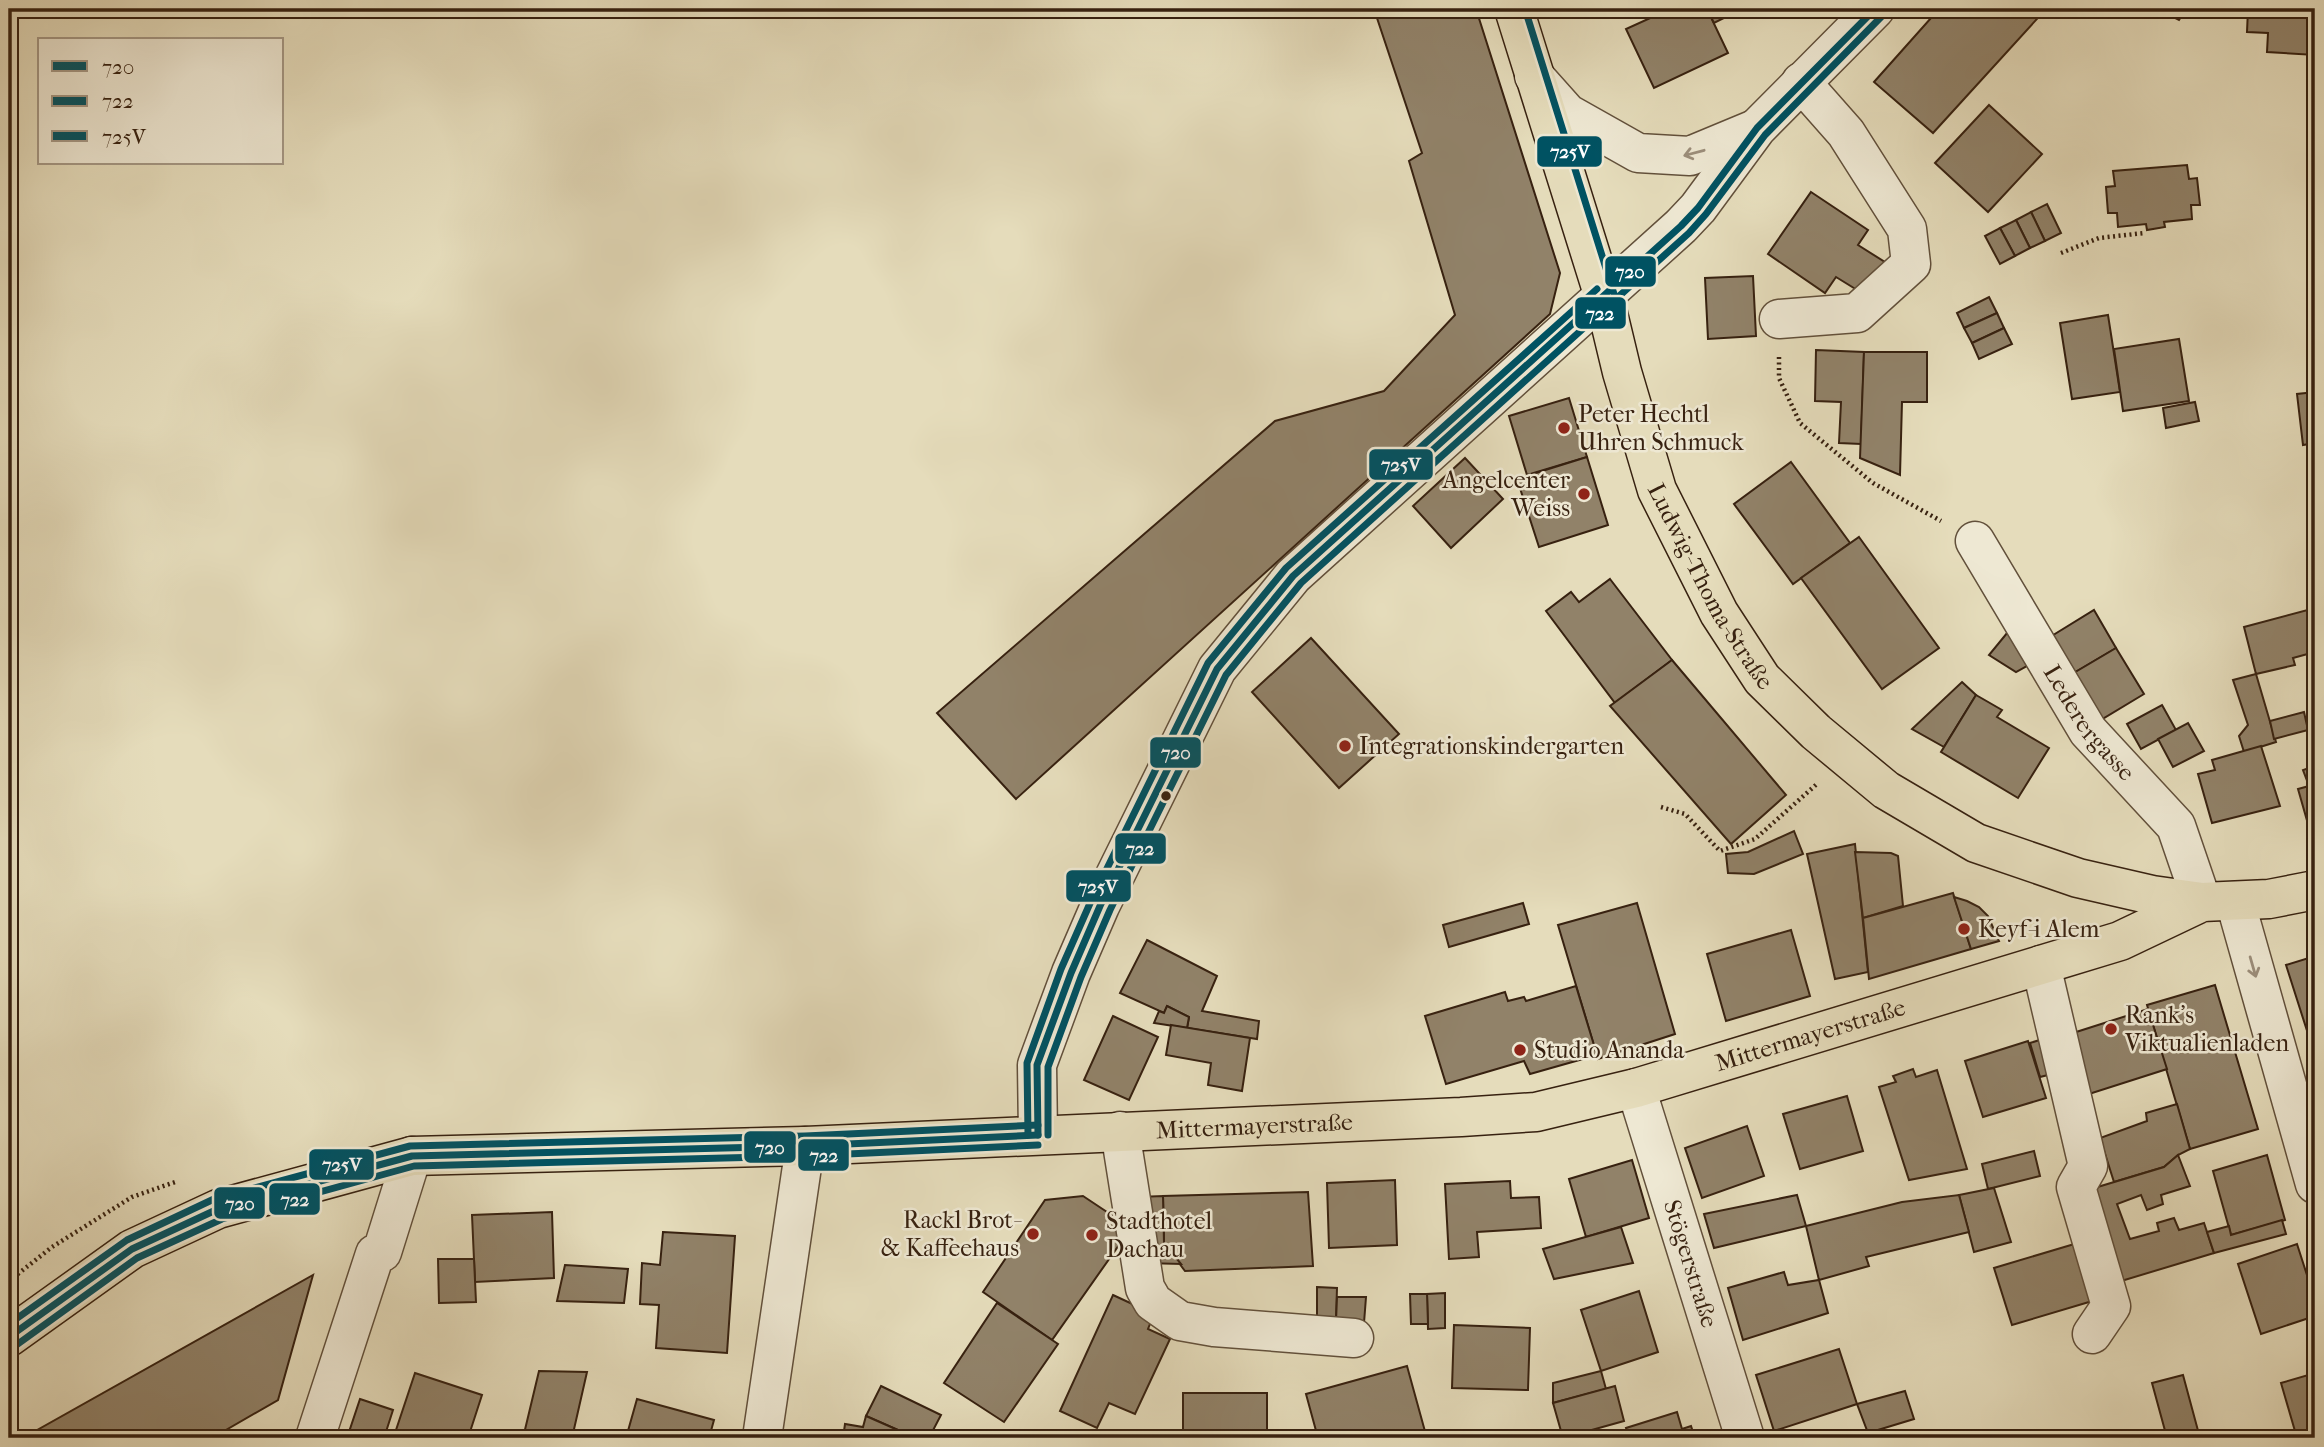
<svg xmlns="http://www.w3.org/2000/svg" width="2324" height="1447" viewBox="0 0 2324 1447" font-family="'IM FELL French Canon',serif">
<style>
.building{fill:#918269;stroke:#372110;stroke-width:2}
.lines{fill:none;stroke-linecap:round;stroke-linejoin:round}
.minor-casing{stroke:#62503b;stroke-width:41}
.major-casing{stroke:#372110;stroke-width:41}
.path{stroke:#372110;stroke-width:4.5;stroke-dasharray:2 3.5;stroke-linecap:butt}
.minor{stroke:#eee8d3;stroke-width:38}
.major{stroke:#e5dcbb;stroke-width:38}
.bus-1-casing{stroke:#eee8d3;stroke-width:12}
.bus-2-casing{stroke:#eee8d3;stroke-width:12}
.bus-3-casing{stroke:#eee8d3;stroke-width:12}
.bus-1{stroke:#005262;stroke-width:7}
.bus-2{stroke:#005262;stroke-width:7}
.bus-3{stroke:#005262;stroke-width:7}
.oneway{stroke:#9c8e7b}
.poi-dot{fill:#8f2418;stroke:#eee8d3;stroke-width:2.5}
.bus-dot{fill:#372110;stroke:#eee8d3;stroke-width:2.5}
.labels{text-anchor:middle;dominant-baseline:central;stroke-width:5;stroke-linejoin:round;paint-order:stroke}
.poi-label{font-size:24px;fill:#372110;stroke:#eee8d3;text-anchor:start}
.street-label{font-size:24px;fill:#372110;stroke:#eee8d3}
.line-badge{stroke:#eee8d3;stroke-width:2.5}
.badge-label{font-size:19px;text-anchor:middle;font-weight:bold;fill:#fff}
</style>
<rect width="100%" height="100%" fill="#e5dcbb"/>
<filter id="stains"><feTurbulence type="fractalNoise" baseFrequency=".00286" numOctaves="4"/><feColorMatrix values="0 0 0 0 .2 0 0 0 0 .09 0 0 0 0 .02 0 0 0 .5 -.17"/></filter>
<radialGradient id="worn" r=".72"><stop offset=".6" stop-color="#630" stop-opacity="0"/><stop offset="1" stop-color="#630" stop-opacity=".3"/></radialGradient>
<!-- building -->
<g class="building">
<polygon points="1374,9 1476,9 1560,273 1550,314 1016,799 937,713 1275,421 1384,391 1455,315 1409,161 1422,153"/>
<polygon points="1670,9 1707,9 1728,53 1654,88 1626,29"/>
<polygon points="1707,9 1742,9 1714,23"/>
<polygon points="1939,9 2046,9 1933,133 1874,82"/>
<polygon points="2158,9 2186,9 2179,20"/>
<polygon points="2248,9 2315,9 2315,55 2267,52 2268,33 2247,32"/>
<polygon points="1989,105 2042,154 1988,212 1935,163"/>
<polygon points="2187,165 2189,179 2197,178 2200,205 2191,205 2192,219 2164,222 2165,227 2147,230 2146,224 2118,227 2117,213 2108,213 2106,187 2115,186 2113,171"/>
<polygon points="1811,192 1868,230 1858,245 1888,264 1862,293 1836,277 1825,293 1768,254"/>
<polygon points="2047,204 2061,233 2045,241 2031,212"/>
<polygon points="2031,212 2045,241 2030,248 2016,220"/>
<polygon points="2016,220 2030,248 2015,256 2000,228"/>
<polygon points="2000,228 2015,256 2000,264 1985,236"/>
<polygon points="1753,276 1756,336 1708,339 1705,278"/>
<polygon points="1989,297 1997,313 1964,328 1957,313"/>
<polygon points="1997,313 2004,328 1972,343 1964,328"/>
<polygon points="2108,315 2120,392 2072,399 2060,323"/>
<polygon points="2004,328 2012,344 1979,359 1972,343"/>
<polygon points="2179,339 2189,401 2123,411 2114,349"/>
<polygon points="1816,350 1864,352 1861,444 1839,443 1841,402 1815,401"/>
<polygon points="1864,352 1927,352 1927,402 1902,402 1900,475 1860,458"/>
<polygon points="2315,392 2315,443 2303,445 2297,394"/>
<polygon points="1569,398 1587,457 1527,475 1509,416"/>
<polygon points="2195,402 2199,421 2166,428 2163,408"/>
<polygon points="1587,457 1608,525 1539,547 1517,479"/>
<polygon points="1465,458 1503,499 1451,548 1413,506"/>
<polygon points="1791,462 1850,543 1793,584 1734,504"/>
<polygon points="1859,537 1939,648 1882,689 1801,578"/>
<polygon points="1610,579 1672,660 1615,703 1546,611 1571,592 1579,602"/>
<polygon points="2315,608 2315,652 2293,658 2295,665 2256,674 2244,627"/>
<polygon points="2094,610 2116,648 2072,674 2050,637"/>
<polygon points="2012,627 2034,662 2016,672 1989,655"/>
<polygon points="1311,638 1399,734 1339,788 1252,692"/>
<polygon points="2116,648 2144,694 2099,721 2072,674"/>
<polygon points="1672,660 1786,795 1731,844 1610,706"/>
<polygon points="2256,674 2276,742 2244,752 2239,736 2248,725 2233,680"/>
<polygon points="1962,682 1976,695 1944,747 1912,729"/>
<polygon points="1976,695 2002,710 1997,717 2049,748 2018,798 1941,752"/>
<polygon points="2162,705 2176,730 2141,749 2127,724"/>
<polygon points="2304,712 2308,730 2274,739 2270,721"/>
<polygon points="2188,723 2204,751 2173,767 2158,739"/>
<polygon points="2261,746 2280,806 2212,823 2198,774 2215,770 2212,760"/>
<polygon points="2315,766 2315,844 2314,845 2298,789 2309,786 2303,770"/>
<polygon points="1794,831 1803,854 1754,874 1728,873 1726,854 1748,852"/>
<polygon points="1855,844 1868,972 1835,979 1807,854"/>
<polygon points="1855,852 1891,853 1898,856 1903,906 1863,918"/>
<polygon points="1953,893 1971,949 1869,979 1863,918"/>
<polygon points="1954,897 1967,901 1979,907 1988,916 1999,941 1971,949"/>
<polygon points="1523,903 1529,924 1449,947 1443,925"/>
<polygon points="1637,903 1675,1034 1598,1059 1558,925"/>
<polygon points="1791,930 1810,996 1726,1021 1707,954"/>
<polygon points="1147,940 1217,976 1202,1011 1259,1021 1257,1039 1187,1028 1189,1017 1167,1006 1164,1013 1120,993"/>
<polygon points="2315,956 2315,1058 2310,1041 2315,1040 2314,1035 2309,1037 2286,965"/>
<polygon points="2215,985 2258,1129 2190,1149 2147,1005"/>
<polygon points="1576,986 1597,1055 1530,1074 1524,1061 1446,1084 1425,1016 1505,992 1508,1001 1524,997 1526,1001"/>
<polygon points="1167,1006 1189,1017 1187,1028 1154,1023 1159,1011 1164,1013"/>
<polygon points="2148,1009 2167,1069 2089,1094 2070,1034"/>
<polygon points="1113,1016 1158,1037 1129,1100 1084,1080"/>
<polygon points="1171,1025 1250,1038 1242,1091 1208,1085 1211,1063 1166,1055"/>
<polygon points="2046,1038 2056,1073 2040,1077 2030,1043"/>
<polygon points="2028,1041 2046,1098 1983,1117 1965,1061"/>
<polygon points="1913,1069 1916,1077 1937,1070 1967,1169 1909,1180 1879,1087 1896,1082 1893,1076"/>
<polygon points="1847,1096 1863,1151 1800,1169 1783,1114"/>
<polygon points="2177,1104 2190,1149 2178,1155 2164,1167 2114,1182 2100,1138 2147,1121 2146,1113"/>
<polygon points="1747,1126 1764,1176 1702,1198 1685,1148"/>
<polygon points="2034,1151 2040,1176 1988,1189 1982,1164"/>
<polygon points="2178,1155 2190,1186 2161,1195 2163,1204 2147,1210 2141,1195 2117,1204 2130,1239 2159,1231 2157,1223 2174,1218 2179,1230 2204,1223 2214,1253 2118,1282 2091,1189 2164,1167"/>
<polygon points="2267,1155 2285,1220 2231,1235 2213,1171"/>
<polygon points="1632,1160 1649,1218 1586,1237 1569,1179"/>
<polygon points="1395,1180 1397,1245 1329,1248 1327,1183"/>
<polygon points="1510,1181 1511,1198 1539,1197 1541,1228 1477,1232 1479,1257 1449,1259 1445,1184"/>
<polygon points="1994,1188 2011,1242 1974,1252 1959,1195"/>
<polygon points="1308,1192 1313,1266 1185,1271 1164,1243 1163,1196"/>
<polygon points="1797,1195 1806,1226 1714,1248 1704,1214"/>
<polygon points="1959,1195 1969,1232 1866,1257 1869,1266 1819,1280 1806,1226 1902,1202"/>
<polygon points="1083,1196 1131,1228 1052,1340 983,1292 1045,1200"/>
<polygon points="1163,1196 1164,1243 1181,1264 1144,1263 1138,1197"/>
<polygon points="552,1212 554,1278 475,1282 472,1215"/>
<polygon points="2282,1220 2286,1234 2214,1253 2207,1232 2229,1226 2231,1235"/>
<polygon points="1621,1227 1633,1263 1554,1279 1543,1249"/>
<polygon points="663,1232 735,1236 727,1353 656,1348 659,1305 640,1304 642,1263 660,1265"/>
<polygon points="2081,1242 2099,1299 2012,1325 1994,1268"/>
<polygon points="2297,1244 2315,1300 2315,1316 2261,1334 2238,1264"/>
<polygon points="438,1259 474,1259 476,1302 439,1303"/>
<polygon points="565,1265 628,1269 624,1303 557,1301"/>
<polygon points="1784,1272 1788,1285 1819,1280 1828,1313 1743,1340 1728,1288"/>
<polygon points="313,1275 278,1400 212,1438 23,1438"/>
<polygon points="1317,1287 1337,1288 1336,1321 1317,1320"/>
<polygon points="1639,1291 1658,1352 1601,1371 1581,1310"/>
<polygon points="1445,1293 1445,1328 1428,1329 1427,1294"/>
<polygon points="1410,1294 1427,1294 1428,1324 1411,1324"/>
<polygon points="1113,1295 1154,1314 1148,1329 1170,1339 1135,1414 1109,1403 1097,1428 1060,1411"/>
<polygon points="1337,1297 1366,1297 1364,1323 1336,1321"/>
<polygon points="997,1303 1058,1344 1004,1422 944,1383"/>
<polygon points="1454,1325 1530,1328 1528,1390 1452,1388"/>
<polygon points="1839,1349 1857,1404 1774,1431 1756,1375"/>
<polygon points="1407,1366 1426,1435 1414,1438 1318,1438 1306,1394"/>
<polygon points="539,1371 587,1372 572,1438 523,1438"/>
<polygon points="1601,1371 1606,1389 1553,1403 1553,1383"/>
<polygon points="415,1373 482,1395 468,1438 402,1438 394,1436"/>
<polygon points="2315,1373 2315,1438 2297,1438 2281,1383"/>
<polygon points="2183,1375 2200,1438 2167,1438 2152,1383"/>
<polygon points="881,1386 941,1415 929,1438 916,1438 866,1416"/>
<polygon points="1615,1386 1624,1421 1563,1438 1553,1403"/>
<polygon points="1905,1391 1914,1419 1868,1433 1857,1404"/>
<rect x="1183" y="1393" width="84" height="45"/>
<polygon points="360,1399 393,1410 384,1438 347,1438"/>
<polygon points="637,1399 714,1420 709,1438 626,1438"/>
<polygon points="1677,1412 1682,1429 1691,1426 1695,1438 1629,1438 1626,1428"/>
<polygon points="866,1416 916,1438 843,1438 845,1424 863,1427"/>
</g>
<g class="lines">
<defs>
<g id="minor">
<polyline points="1534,76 1567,113 1638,153 1690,156 1755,129"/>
<polyline points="1779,319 1857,313 1911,264 1907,229 1846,133 1801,82"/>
<path id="s1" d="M1975 541 2088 731 2176 826 2202 902"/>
<polyline points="2235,901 2315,1184"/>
<polyline points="2041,965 2088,1166 2076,1187 2111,1306 2092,1334"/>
<path id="s2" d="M1636 1088 1745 1438"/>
<polyline points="1120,1131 1145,1288 1153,1302 1180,1321 1214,1327 1354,1338"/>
<polyline points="1038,1135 1037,1065 1071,973 1100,906 1217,669 1293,576 1681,226 1698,208 1757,128 1875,9"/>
<polyline points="315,1438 375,1254 382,1252 412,1156"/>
<polyline points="762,1438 805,1146"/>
</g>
<g id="major">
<path id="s3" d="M1514 9 1604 297 1622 372 1657 490 1719 613 1762 679 1816 732 1886 790 1976 843 2078 878 2152 895 2202 902"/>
<path id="s4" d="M9 1337 132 1249 218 1209 412 1156 805 1146 1461 1117 1536 1112 1636 1088 2120 941 2202 902 2269 899 2315 890"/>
</g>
</defs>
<!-- minor casing -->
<use href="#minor" class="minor-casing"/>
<!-- major casing -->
<use href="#major" class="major-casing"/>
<!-- path -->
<g class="path">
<polyline points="2061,253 2099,238 2144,233"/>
<polyline points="1779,357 1779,378 1800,423 1873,483 1941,521"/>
<polyline points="1661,807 1685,814 1720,851 1755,839 1818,783"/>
<polyline points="9,1281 52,1247 132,1197 178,1181"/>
</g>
<!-- minor -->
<use href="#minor" class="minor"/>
<!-- major -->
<use href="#major" class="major"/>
<defs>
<g id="bus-1">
<polyline points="1038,1135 1037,1065 1071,973 1100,906 1217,669 1293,576 1681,226 1698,208 1757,128 1875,9"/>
<polyline points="9,1337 132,1249 218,1209 412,1156 805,1146 1038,1135"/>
</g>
<g id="bus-2">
<polyline points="1048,1135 1048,1067 1081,977 1110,910 1226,675 1301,583 1689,233 1706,214 1765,135 1882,16"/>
<polyline points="15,1346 137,1258 222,1219 414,1166 805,1156 1038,1145"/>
</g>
<g id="bus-3">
<polyline points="1525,9 1614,294"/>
<polyline points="1028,1135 1027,1063 1061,969 1091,901 1208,663 1286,568 1597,289"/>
<polyline points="9,1324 127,1240 214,1199 410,1146 805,1136 1038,1125"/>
</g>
</defs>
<!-- bus-1 casing -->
<use href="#bus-1" class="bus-1-casing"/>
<!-- bus-2 casing -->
<use href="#bus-2" class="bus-2-casing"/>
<!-- bus-3 casing -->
<use href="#bus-3" class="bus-3-casing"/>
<!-- bus-1 -->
<use href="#bus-1" class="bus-1"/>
<!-- bus-2 -->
<use href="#bus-2" class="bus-2"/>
<!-- bus-3 -->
<use href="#bus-3" class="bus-3"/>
</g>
<!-- one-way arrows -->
<defs><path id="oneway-shaft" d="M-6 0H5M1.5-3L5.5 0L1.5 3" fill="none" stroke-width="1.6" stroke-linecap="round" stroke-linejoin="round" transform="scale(1.75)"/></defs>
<g class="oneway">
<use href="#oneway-shaft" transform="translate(1694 153) rotate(165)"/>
<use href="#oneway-shaft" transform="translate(2253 967) rotate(74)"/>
</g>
<!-- markers -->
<g class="poi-dot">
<circle cx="1564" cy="428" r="7"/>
<circle cx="1584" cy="494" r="7"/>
<circle cx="1345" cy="746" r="7"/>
<circle cx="1964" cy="929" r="7"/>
<circle cx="2111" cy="1029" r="7"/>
<circle cx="1520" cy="1050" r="7"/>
<circle cx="1033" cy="1234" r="7"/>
<circle cx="1092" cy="1235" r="7"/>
</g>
<circle class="bus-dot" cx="1166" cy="796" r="6"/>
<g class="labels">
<!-- poi labels -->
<g class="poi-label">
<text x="1578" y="414">Peter Hechtl<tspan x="1578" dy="28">Uhren Schmuck</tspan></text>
<text x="1570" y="480" text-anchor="end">Angelcenter<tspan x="1570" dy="28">Weiss</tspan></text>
<text x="1359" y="746">Integrationskindergarten</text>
<text x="1978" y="929">Keyf-i Alem</text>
<text x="2125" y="1015">Rank's<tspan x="2125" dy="28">Viktualienladen</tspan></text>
<text x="1534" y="1050">Studio Ananda</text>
<text x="1019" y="1220" text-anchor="end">Rackl Brot-<tspan x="1019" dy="28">&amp; Kaffeehaus</tspan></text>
<text x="1106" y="1221">Stadthotel<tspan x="1106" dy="28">Dachau</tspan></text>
</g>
<!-- street labels -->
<g class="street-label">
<text stroke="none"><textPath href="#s3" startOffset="612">Ludwig-Thoma-Straße</textPath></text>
<text stroke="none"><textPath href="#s1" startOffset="215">Lederergasse</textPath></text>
<text stroke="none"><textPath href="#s4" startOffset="1857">Mittermayerstraße</textPath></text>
<text stroke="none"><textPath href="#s4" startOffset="1290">Mittermayerstraße</textPath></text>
<text stroke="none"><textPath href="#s2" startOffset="184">Stögerstraße</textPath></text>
</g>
</g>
<g class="line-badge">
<rect x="1536" y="135" width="67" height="33" rx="7" fill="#005262"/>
<rect x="1604" y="255" width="53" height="33" rx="7" fill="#005262"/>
<rect x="1574" y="296" width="53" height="34" rx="7" fill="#005262"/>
<rect x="1368" y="448" width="66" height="33" rx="7" fill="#005262"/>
<rect x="1149" y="736" width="53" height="33" rx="7" fill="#005262"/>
<rect x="1114" y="832" width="53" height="33" rx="7" fill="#005262"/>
<rect x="1065" y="869" width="67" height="34" rx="7" fill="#005262"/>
<rect x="743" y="1130" width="54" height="34" rx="7" fill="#005262"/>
<rect x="797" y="1138" width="53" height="34" rx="7" fill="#005262"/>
<rect x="308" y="1148" width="67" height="33" rx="7" fill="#005262"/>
<rect x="268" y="1182" width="53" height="34" rx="7" fill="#005262"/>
<rect x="213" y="1186" width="53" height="34" rx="7" fill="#005262"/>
</g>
<g class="badge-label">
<text x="1570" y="158">725V</text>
<text x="1630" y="278">720</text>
<text x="1600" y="320">722</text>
<text x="1401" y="471">725V</text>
<text x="1176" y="759">720</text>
<text x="1140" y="855">722</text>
<text x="1098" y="893">725V</text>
<text x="770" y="1154">720</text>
<text x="824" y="1162">722</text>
<text x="342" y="1171">725V</text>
<text x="295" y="1206">722</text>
<text x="240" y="1210">720</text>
</g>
<!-- margin -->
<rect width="2324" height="1447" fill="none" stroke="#e5dcbb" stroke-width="35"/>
<rect x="10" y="10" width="2303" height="1426" fill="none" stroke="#372110" stroke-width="3.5"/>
<rect x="18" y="18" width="2289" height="1412" fill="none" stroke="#372110" stroke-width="2"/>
<!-- legend -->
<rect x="38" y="38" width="245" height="126" fill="#eee8d3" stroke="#a59885" stroke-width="2"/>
<rect x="52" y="61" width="35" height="10" fill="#005262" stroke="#a59885" stroke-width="2"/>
<text x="102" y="74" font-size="21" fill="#372110">720</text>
<rect x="52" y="96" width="35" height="10" fill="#005262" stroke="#a59885" stroke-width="2"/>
<text x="102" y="108" font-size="21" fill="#372110">722</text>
<rect x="52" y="131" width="35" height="10" fill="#005262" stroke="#a59885" stroke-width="2"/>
<text x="102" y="144" font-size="21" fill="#372110">725V</text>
<rect width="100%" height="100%" filter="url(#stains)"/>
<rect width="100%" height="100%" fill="url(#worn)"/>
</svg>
